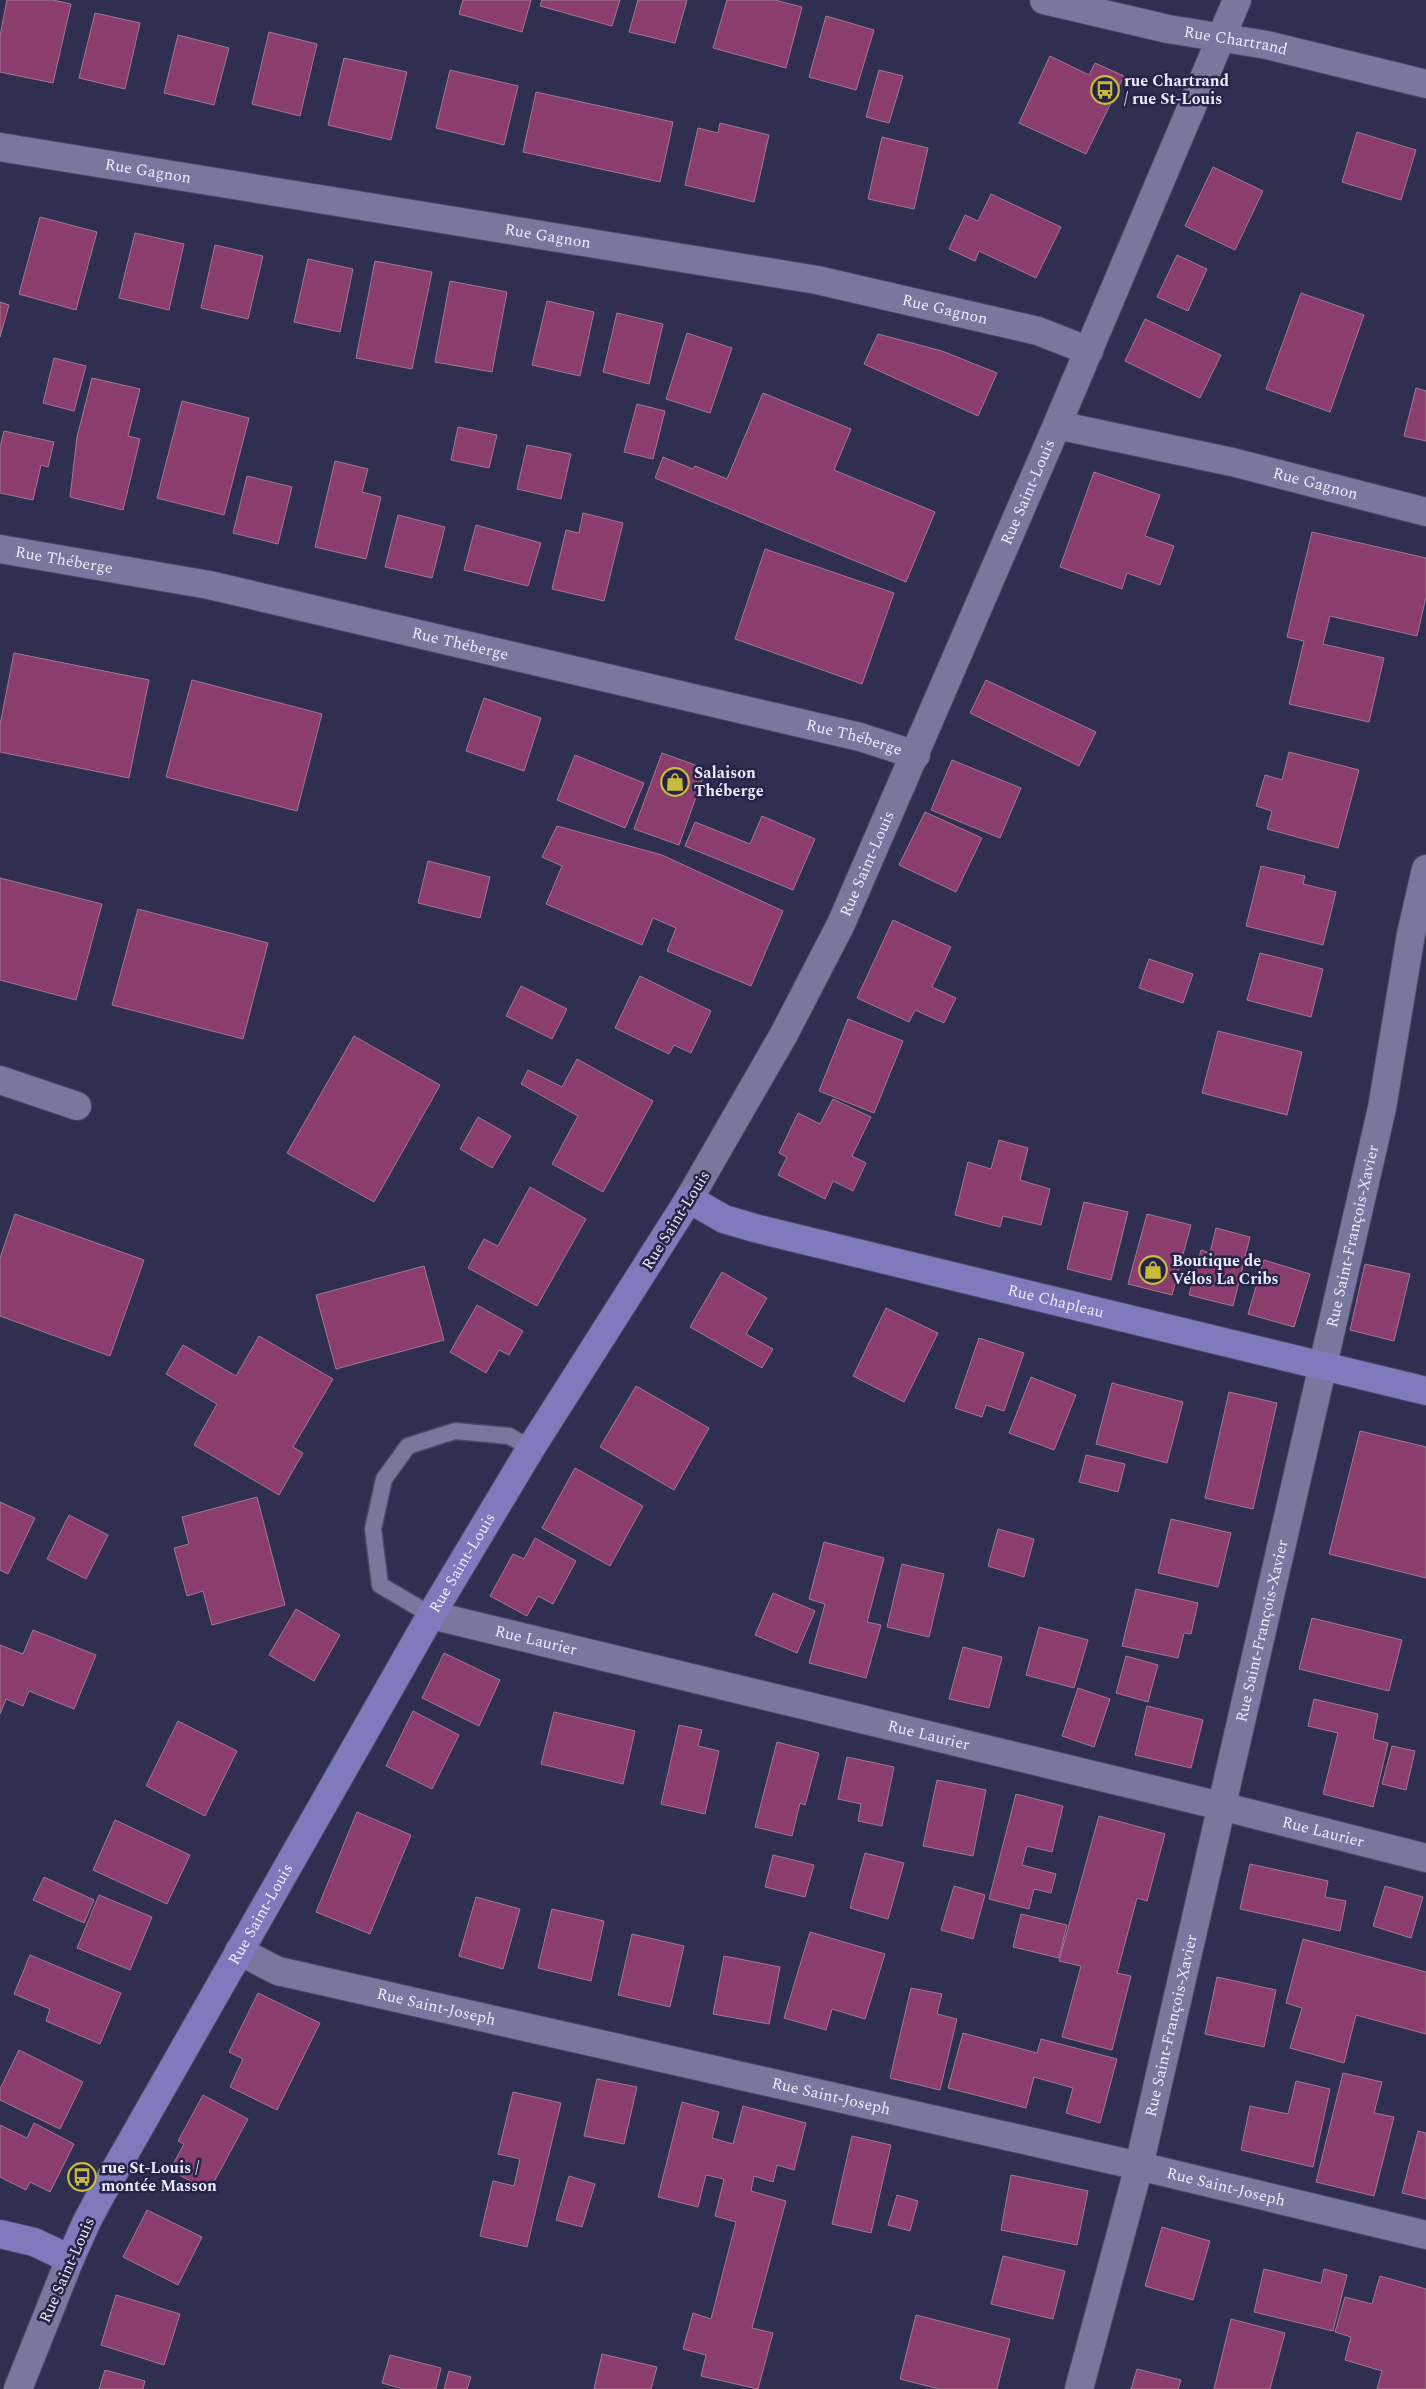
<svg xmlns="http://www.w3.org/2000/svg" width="1426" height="2389" viewBox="0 0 1426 2389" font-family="Spectral,serif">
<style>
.building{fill:#8b3d6e;stroke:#a27990}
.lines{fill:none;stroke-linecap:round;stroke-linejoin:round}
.service-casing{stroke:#4a4965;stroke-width:19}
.minor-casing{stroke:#4a4965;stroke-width:30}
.secondary-casing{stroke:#4a4965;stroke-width:30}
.primary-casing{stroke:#4a4965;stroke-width:30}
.service{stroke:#78789f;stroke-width:16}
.minor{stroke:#78789f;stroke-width:28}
.secondary{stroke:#78789f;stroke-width:28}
.primary{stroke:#7d7bbc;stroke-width:28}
.labels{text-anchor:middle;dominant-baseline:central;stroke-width:5;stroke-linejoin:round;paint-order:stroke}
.street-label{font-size:16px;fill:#eaebfd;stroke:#262446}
.poi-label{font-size:16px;font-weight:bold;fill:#eaebfd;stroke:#262446;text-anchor:start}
</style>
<rect width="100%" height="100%" fill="#302f51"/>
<!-- building -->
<g class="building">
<polygon points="7,0 53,0 71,4 53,83 0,72 0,36"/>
<polygon points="463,0 531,0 522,32 459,14"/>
<polygon points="542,0 620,0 612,26 540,6"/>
<polygon points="638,0 687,0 675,43 629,32"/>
<polygon points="727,0 775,0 802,7 786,68 713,48"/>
<polygon points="95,13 140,23 125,89 79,78"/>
<polygon points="826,16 874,30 856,90 809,77"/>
<polygon points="269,32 317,44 300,116 252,104"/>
<polygon points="178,35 229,48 214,105 164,93"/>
<polygon points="1050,56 1089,75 1095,63 1124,76 1086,154 1019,123"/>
<polygon points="344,58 407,72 391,140 328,125"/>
<polygon points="450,70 518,86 504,145 436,128"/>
<polygon points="879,70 903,76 889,123 866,117"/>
<polygon points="536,92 673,122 660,182 523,152"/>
<polygon points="720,123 769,135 754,202 685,185 698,128 718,133"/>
<polygon points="1357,132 1416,150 1401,200 1342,182"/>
<polygon points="882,137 928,148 914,209 868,199"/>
<polygon points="1213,167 1263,191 1235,250 1185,226"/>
<polygon points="991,194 1061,227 1036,278 979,251 975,261 949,249 965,215 978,221"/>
<polygon points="40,217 97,232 76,310 19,294"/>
<polygon points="135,233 184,244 169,310 119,298"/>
<polygon points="215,245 263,256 248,319 201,308"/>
<polygon points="1177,255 1207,269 1188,311 1157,297"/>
<polygon points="308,259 353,269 340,332 294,322"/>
<polygon points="375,261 432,272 412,369 356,358"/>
<polygon points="450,281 507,292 492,372 435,362"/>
<polygon points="1301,293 1364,315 1330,412 1266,389"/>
<polygon points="547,301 594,312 580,376 532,365"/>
<polygon points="0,302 9,305 0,337"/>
<polygon points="617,313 663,324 649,384 603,372"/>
<polygon points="1145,319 1221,355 1200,398 1125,361"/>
<polygon points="687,333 732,348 710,413 666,399"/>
<polygon points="878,334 942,351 997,373 978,416 864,364"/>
<polygon points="54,358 86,366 74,411 43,403"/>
<polygon points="92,378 140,389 128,436 140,439 123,510 70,497 77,437"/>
<polygon points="1416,388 1426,391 1426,441 1404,436"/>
<polygon points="763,393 851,429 834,470 935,512 906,582 655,478 663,457 693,469 695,466 727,479"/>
<polygon points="182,401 249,418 224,515 157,498"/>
<polygon points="637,404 665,411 653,459 624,452"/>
<polygon points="458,427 497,435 489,468 451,460"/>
<polygon points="4,431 54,442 48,467 41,465 33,500 0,493 0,448"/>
<polygon points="527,445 571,454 561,499 517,489"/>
<polygon points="335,461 368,469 362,492 381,497 366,559 315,547"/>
<polygon points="1094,472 1160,495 1145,536 1174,546 1160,585 1127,573 1122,589 1060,567"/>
<polygon points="247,476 292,487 278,544 233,533"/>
<polygon points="583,513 623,523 604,601 552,589 566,530 579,533"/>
<polygon points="398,515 445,527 432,578 385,567"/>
<polygon points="476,525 541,543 528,586 464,570"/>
<polygon points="1312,532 1426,558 1426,597 1417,636 1330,616 1323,644 1384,658 1369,722 1289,704 1304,641 1287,637"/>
<polygon points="765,549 894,593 862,684 735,639"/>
<polygon points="14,653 149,680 129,778 0,752 0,725"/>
<polygon points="192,680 322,714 297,811 166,777"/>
<polygon points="986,680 1096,732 1079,766 970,713"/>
<polygon points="484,698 541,718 524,771 466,751"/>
<polygon points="1289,752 1359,770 1338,848 1267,829 1272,811 1256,806 1265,775 1282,780"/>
<polygon points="662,753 706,769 679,845 634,829"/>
<polygon points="575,755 644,783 625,828 557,800"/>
<polygon points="952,760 1021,788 1000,838 931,810"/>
<polygon points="925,812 982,838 956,892 899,865"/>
<polygon points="762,816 815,839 793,890 685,846 695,822 750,844"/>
<polygon points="557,826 662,855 783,911 751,986 667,951 676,928 653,918 642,945 546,904 562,866 542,857"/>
<polygon points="428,861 490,877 480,918 418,903"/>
<polygon points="1261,866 1305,876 1303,884 1336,892 1323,945 1246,926"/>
<polygon points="0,878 102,904 76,1000 0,980"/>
<polygon points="138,909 268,943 243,1039 112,1005"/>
<polygon points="893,920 951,947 932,987 956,998 944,1023 915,1010 909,1022 857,998"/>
<polygon points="1260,953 1323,969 1311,1017 1247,1000"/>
<polygon points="1149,959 1193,974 1183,1003 1139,988"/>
<polygon points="640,976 711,1011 691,1053 674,1045 669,1054 615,1028"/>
<polygon points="521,986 567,1009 552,1039 506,1016"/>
<polygon points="848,1019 903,1041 874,1113 819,1091"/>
<polygon points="1218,1031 1302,1052 1287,1115 1202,1093"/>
<polygon points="354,1036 440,1085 374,1202 287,1153"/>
<polygon points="577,1059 653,1101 603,1192 552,1164 578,1116 521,1084 528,1070 562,1087"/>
<polygon points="833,1099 871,1117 852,1156 866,1163 853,1191 833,1181 825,1199 778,1175 787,1157 779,1153 798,1113 820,1124"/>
<polygon points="478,1117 511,1136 492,1168 460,1149"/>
<polygon points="999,1140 1028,1148 1020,1180 1050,1189 1041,1225 1003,1216 1000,1227 955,1215 968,1162 991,1169"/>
<polygon points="530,1187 586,1219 537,1306 468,1268 484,1239 498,1246"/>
<polygon points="1084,1202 1128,1212 1111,1280 1067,1269"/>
<polygon points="15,1214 144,1260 110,1356 0,1316 0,1258"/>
<polygon points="1147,1214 1191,1225 1172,1295 1128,1284"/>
<polygon points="1216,1228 1250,1237 1233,1306 1189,1295 1201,1250 1210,1253"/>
<polygon points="1264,1260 1310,1274 1294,1327 1248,1314"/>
<polygon points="1365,1264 1410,1274 1394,1341 1350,1330"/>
<polygon points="424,1266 444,1340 336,1369 316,1295"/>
<polygon points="722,1272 767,1298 746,1334 773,1349 762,1368 690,1327"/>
<polygon points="477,1305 523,1331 509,1355 499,1350 486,1373 450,1352"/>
<polygon points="886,1308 938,1333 904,1402 853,1376"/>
<polygon points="259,1336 333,1379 293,1447 303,1453 279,1495 194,1445 217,1404 166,1374 183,1345 236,1376"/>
<polygon points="979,1338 1024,1353 1004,1411 986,1405 982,1417 955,1408"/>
<polygon points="1031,1377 1076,1395 1054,1450 1009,1433"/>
<polygon points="1112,1383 1183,1402 1167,1463 1096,1444"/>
<polygon points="636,1386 709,1428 674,1490 600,1447"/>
<polygon points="1229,1392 1277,1403 1253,1509 1205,1498"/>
<polygon points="1360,1431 1426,1447 1426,1578 1329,1554"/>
<polygon points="1086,1455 1125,1464 1118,1492 1079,1482"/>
<polygon points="575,1468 643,1506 610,1566 542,1528"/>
<polygon points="257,1497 285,1605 212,1625 203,1591 187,1596 174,1548 189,1544 182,1517"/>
<polygon points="0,1502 35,1518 8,1574 0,1570"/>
<polygon points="69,1515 108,1535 86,1579 47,1559"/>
<polygon points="1171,1519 1231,1533 1218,1587 1158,1573"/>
<polygon points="998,1529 1034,1539 1024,1577 988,1566"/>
<polygon points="535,1538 576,1561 553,1604 538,1596 527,1616 490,1596 513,1554 524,1559"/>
<polygon points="824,1542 884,1558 867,1622 881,1625 866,1678 809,1663 825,1604 809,1599"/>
<polygon points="902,1564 944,1574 929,1637 887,1627"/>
<polygon points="1136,1589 1198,1603 1191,1634 1184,1633 1178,1658 1122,1646"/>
<polygon points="773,1593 815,1611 797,1653 755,1635"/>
<polygon points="296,1609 340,1635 314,1681 269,1655"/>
<polygon points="1312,1618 1402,1640 1389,1691 1299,1669"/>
<polygon points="1039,1627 1088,1640 1074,1688 1026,1675"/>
<polygon points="33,1630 96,1655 74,1709 29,1691 23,1706 6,1699 0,1714 0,1645 23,1654"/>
<polygon points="963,1647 1002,1657 989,1708 949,1699"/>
<polygon points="444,1653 500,1680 479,1726 422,1698"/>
<polygon points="1126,1656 1158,1665 1148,1702 1116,1693"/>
<polygon points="1078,1688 1110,1699 1094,1747 1062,1736"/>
<polygon points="1314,1699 1378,1714 1373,1739 1388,1743 1373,1807 1323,1794 1338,1733 1308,1726"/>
<polygon points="1147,1706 1203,1720 1191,1768 1135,1755"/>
<polygon points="413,1711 459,1735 432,1789 386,1766"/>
<polygon points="554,1712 635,1731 623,1784 541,1764"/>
<polygon points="178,1721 237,1751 205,1816 146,1786"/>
<polygon points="679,1725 702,1730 698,1746 719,1751 705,1814 661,1804"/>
<polygon points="777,1742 819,1753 805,1805 800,1803 792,1836 755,1827"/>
<polygon points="1392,1746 1415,1751 1406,1790 1382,1784"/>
<polygon points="847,1757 894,1767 882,1826 858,1821 861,1804 838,1799"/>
<polygon points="937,1780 986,1790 973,1856 923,1846"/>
<polygon points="1016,1794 1063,1806 1052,1852 1027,1846 1022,1865 1056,1874 1051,1893 1034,1889 1029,1909 989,1899"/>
<polygon points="357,1812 411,1835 370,1934 316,1912"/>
<polygon points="1099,1816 1165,1834 1147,1901 1137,1898 1117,1973 1131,1976 1112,2050 1062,2037 1081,1966 1059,1961"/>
<polygon points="115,1820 190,1855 167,1904 93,1870"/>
<polygon points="865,1853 904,1863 888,1919 850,1908"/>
<polygon points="773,1855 814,1865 805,1897 765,1887"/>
<polygon points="1250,1864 1328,1881 1325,1897 1346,1901 1340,1931 1240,1909"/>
<polygon points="44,1877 94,1900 84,1923 33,1900"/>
<polygon points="954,1886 985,1895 973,1939 941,1930"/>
<polygon points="1385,1886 1423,1897 1411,1938 1373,1926"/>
<polygon points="99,1895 152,1917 130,1970 77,1948"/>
<polygon points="476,1897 520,1909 503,1969 459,1956"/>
<polygon points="552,1909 604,1921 591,1981 538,1968"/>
<polygon points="1021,1914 1067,1925 1059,1958 1013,1947"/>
<polygon points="810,1932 885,1954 865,2019 832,2009 826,2030 784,2018"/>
<polygon points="632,1934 684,1946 670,2007 618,1995"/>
<polygon points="1303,1939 1426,1972 1426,2034 1356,2015 1344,2063 1290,2048 1302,2008 1286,2003"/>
<polygon points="30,1955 121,1993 100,2044 46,2021 50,2009 14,1994"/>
<polygon points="724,1956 780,1967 769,2024 713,2014"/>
<polygon points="1217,1977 1276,1990 1264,2047 1205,2034"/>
<polygon points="911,1988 942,1994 937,2014 957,2019 940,2090 890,2078"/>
<polygon points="258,1993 320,2023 277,2110 230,2087 243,2059 229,2052"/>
<polygon points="963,2033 1037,2053 1041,2039 1117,2059 1100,2123 1066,2113 1073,2088 1034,2077 1026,2108 948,2088"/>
<polygon points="19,2050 83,2082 60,2129 0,2100 0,2089"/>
<polygon points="1343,2073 1382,2082 1374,2113 1394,2117 1374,2196 1316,2182"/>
<polygon points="597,2079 637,2087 624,2144 584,2136"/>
<polygon points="1296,2081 1330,2089 1313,2167 1241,2150 1250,2106 1288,2114"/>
<polygon points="513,2092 561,2103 527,2247 480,2236 493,2181 514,2186 520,2159 498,2154"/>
<polygon points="203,2095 248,2119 209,2191 170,2170 184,2144 178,2141"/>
<polygon points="682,2102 719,2112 712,2138 733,2144 743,2106 806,2123 794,2170 777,2165 773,2182 754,2176 751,2191 786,2201 752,2328 773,2333 758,2389 701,2376 706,2355 683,2349 693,2313 711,2319 736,2222 715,2216 724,2179 706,2175 698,2207 658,2197"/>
<polygon points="34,2123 74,2144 50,2192 30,2182 26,2190 0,2177 0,2125 27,2138"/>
<polygon points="1418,2131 1426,2133 1426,2199 1402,2193"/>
<polygon points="852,2136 891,2145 871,2233 832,2224"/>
<polygon points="1011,2175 1088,2191 1077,2245 1001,2230"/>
<polygon points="569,2176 595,2184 582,2227 556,2220"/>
<polygon points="897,2195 918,2201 910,2231 888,2225"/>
<polygon points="147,2210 202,2237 178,2285 123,2257"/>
<polygon points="1162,2227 1210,2241 1193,2300 1145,2286"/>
<polygon points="1003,2256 1065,2271 1053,2319 991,2304"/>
<polygon points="1264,2269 1321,2283 1324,2269 1347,2275 1333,2331 1254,2312"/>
<polygon points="1380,2276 1426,2289 1426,2389 1377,2389 1382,2371 1345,2360 1351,2337 1335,2332 1345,2297 1372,2304"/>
<polygon points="116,2295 180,2314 164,2365 101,2345"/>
<polygon points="916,2315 1010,2339 997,2389 939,2389 900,2379"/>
<polygon points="1231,2319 1285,2333 1270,2389 1214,2389"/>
<polygon points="602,2354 657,2367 651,2389 594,2389"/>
<polygon points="390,2355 441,2368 436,2389 403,2389 382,2383"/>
<polygon points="1137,2369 1181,2380 1178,2389 1131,2389"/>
<polygon points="105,2370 145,2381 143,2389 99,2389"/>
<polygon points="449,2371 471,2377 467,2389 444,2389"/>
</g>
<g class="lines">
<defs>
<polyline id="service" points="431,1615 380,1585 373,1529 384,1479 408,1446 455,1431 509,1436 531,1448"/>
<g id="minor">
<path id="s1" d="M1044 0 1168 29 1267 45 1426 84"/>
<path id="s2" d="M0 147 817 280 1038 331 1089 351"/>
<path id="s3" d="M1057 425 1232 462 1426 512"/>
<path id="s4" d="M0 549 209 585 860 737 916 755"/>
<polyline points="0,1080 77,1106"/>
<path id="s5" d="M431 1615 1221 1806 1426 1858"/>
<path id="s6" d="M239 1951 278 1971 1139 2166 1426 2235"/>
<path id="s7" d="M1079 2389 1139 2166 1382 1108 1411 934 1426 869"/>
</g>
<g id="secondary">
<path id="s8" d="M689 1199 784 1034 841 924 1057 425 1237 0"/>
<polyline points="18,2389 70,2259"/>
</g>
<g id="primary">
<path id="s9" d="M0 2234 34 2242 70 2259 87 2221 102 2193 431 1615 531 1448 689 1199 724 1219 758 1229 1426 1391"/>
</g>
</defs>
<!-- service casing -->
<use href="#service" class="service-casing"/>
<!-- minor casing -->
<use href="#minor" class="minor-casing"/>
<!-- secondary casing -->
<use href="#secondary" class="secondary-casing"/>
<!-- primary casing -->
<use href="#primary" class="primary-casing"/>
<!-- service -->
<use href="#service" class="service"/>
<!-- minor -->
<use href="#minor" class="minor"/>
<!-- secondary -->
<use href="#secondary" class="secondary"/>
<!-- primary -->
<use href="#primary" class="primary"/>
</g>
<!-- icons -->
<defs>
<symbol id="bus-ring" viewBox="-11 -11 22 22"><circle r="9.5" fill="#262446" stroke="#c7bb3c" stroke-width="1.5"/><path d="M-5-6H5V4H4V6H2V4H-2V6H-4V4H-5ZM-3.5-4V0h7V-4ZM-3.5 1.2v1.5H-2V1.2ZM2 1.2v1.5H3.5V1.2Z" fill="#c7bb3c"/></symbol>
<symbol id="shop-ring" viewBox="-11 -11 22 22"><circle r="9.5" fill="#262446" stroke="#c7bb3c" stroke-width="1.5"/><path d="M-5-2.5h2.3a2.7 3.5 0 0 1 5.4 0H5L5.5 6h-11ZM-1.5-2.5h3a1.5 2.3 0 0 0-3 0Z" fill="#c7bb3c"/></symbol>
</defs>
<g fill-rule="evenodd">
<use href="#bus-ring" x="1089" y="74" width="32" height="32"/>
<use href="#shop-ring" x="659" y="766" width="32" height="32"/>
<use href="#shop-ring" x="1137" y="1254" width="32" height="32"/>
<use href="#bus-ring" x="66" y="2161" width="32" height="32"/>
</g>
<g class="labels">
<!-- street labels -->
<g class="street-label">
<text stroke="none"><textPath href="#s1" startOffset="196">Rue Chartrand</textPath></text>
<text stroke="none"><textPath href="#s2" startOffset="150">Rue Gagnon</textPath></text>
<text stroke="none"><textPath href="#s2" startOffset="555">Rue Gagnon</textPath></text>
<text stroke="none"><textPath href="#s2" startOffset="959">Rue Gagnon</textPath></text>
<text stroke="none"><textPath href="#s3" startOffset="265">Rue Gagnon</textPath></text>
<text stroke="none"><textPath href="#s8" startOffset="785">Rue Saint-Louis</textPath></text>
<text stroke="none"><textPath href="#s4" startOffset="65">Rue Théberge</textPath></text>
<text stroke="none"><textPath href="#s4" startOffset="470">Rue Théberge</textPath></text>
<text stroke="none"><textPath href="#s4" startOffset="875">Rue Théberge</textPath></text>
<text stroke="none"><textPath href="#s8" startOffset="380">Rue Saint-Louis</textPath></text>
<text transform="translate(676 1220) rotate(-58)">Rue Saint-Louis</text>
<text stroke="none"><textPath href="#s7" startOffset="1185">Rue Saint-François-Xavier</textPath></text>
<text stroke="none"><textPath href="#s9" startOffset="1685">Rue Chapleau</textPath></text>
<text stroke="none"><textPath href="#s9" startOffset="874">Rue Saint-Louis</textPath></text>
<text stroke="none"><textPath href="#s7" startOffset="780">Rue Saint-François-Xavier</textPath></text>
<text stroke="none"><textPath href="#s5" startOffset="108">Rue Laurier</textPath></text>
<text stroke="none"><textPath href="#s5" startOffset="512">Rue Laurier</textPath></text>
<text stroke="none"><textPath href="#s5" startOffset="918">Rue Laurier</textPath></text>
<text stroke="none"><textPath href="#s9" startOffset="469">Rue Saint-Louis</textPath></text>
<text stroke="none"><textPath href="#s6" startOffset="206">Rue Saint-Joseph</textPath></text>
<text stroke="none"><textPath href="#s7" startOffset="375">Rue Saint-François-Xavier</textPath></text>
<text stroke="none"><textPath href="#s6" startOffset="611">Rue Saint-Joseph</textPath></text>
<text stroke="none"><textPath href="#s6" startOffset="1016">Rue Saint-Joseph</textPath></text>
<text transform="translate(67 2270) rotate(-66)">Rue Saint-Louis</text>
</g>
<!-- poi labels -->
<g class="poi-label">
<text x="1124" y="81">rue Chartrand<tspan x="1124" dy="18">/ rue St-Louis</tspan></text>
<text x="694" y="773">Salaison<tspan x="694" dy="18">Théberge</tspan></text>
<text x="1172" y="1261">Boutique de<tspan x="1172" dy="18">Vélos La Cribs</tspan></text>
<text x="101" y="2168">rue St-Louis /<tspan x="101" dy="18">montée Masson</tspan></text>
</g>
</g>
</svg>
